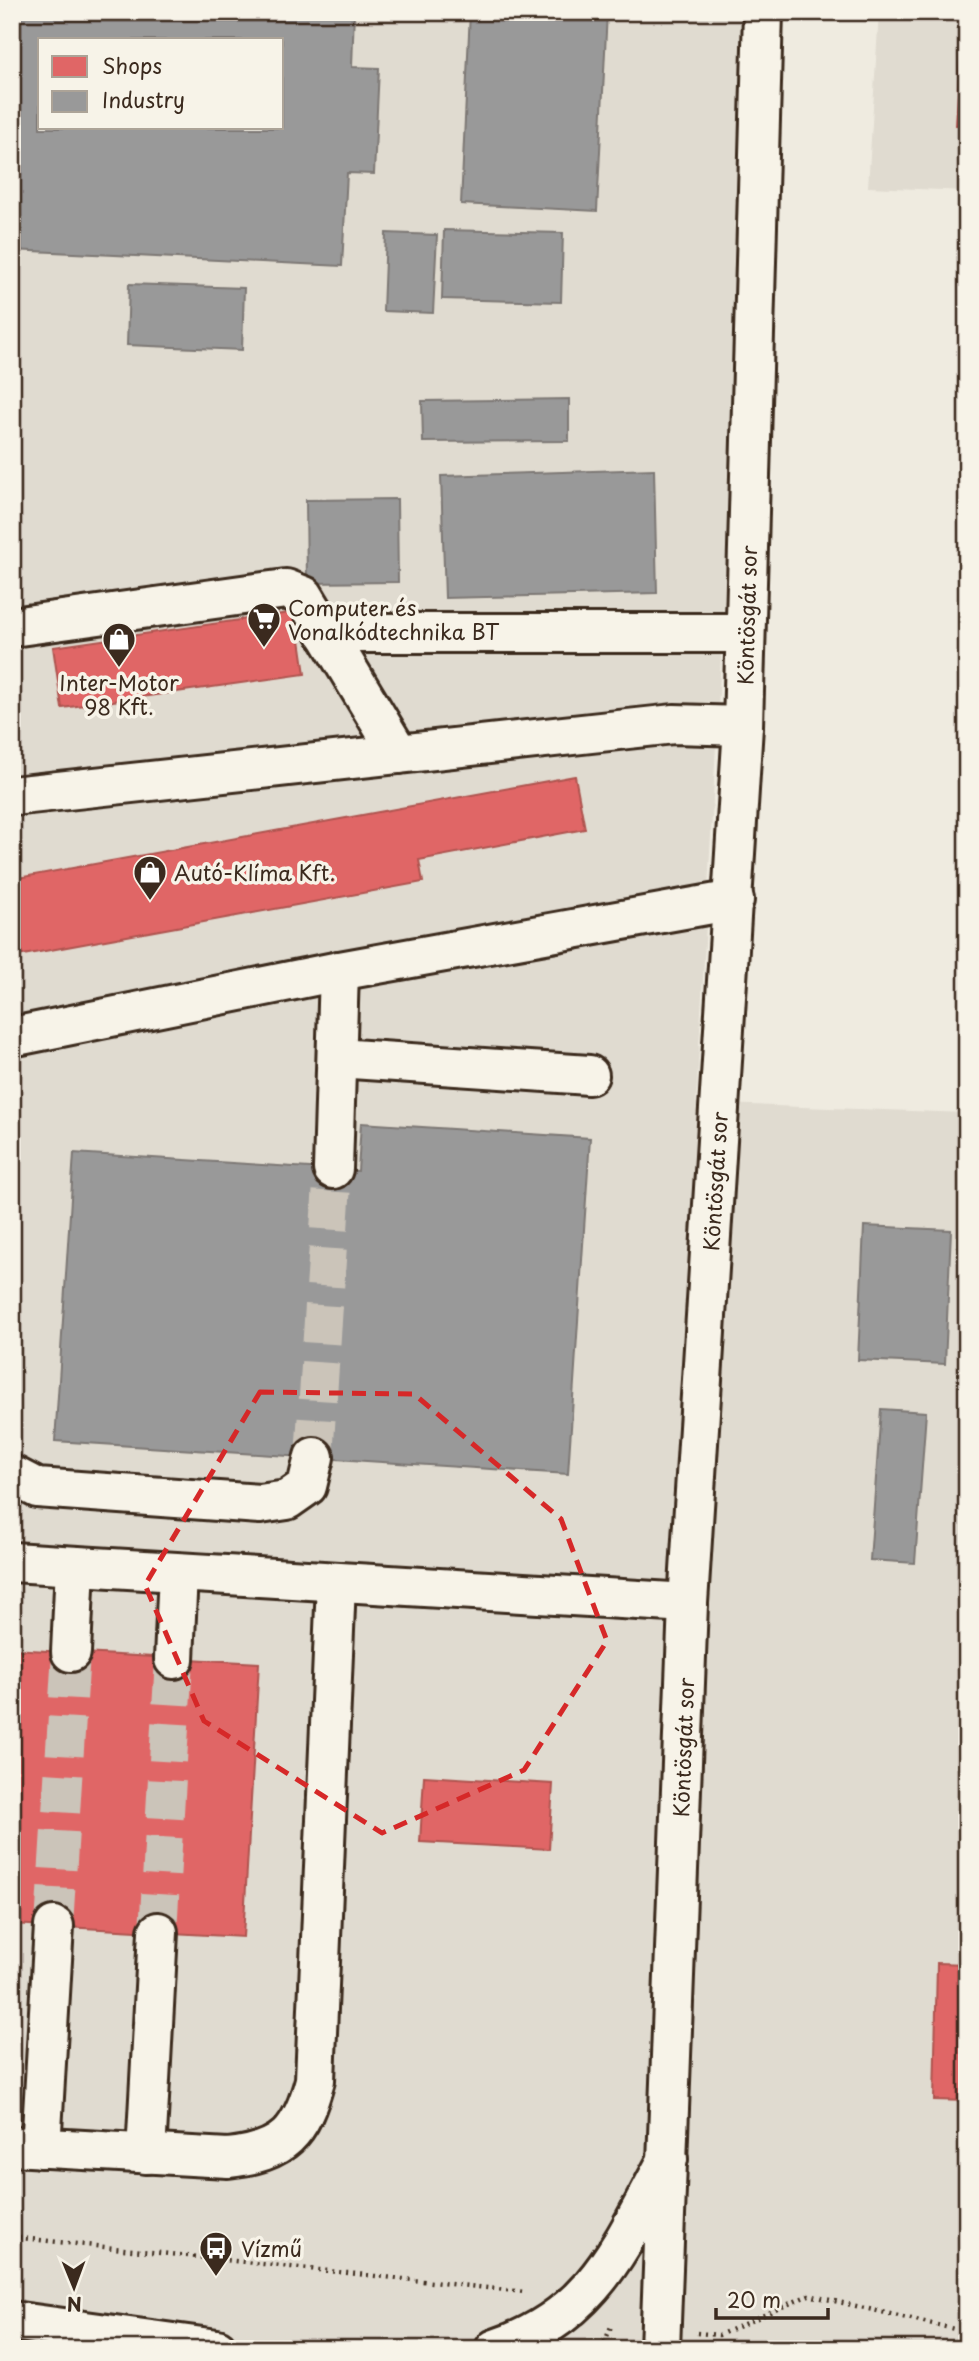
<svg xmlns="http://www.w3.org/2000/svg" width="979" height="2361" viewBox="0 0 979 2361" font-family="'Playpen Sans',sans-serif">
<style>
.built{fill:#e0dbd0;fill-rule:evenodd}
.shops{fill:#e06666;stroke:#ae5450;stroke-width:2}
.industry{fill:#999;stroke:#7d7874;stroke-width:2;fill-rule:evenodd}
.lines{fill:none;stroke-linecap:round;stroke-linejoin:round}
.minor-tunnel{stroke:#cbc4b9;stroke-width:38;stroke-dasharray:38 19;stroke-linecap:butt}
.minor-casing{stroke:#3b2a1e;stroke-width:44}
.major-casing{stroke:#3b2a1e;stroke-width:44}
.path{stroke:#3b2a1e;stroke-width:4.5;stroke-dasharray:2 5;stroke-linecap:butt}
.minor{stroke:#f7f3e8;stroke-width:38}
.major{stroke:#f7f3e8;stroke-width:38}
.marked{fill:none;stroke:#d62828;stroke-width:5;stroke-dasharray:14 9;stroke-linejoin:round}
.labels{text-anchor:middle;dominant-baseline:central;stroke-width:7;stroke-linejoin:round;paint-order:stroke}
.poi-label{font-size:21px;fill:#3b2a1e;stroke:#f7f3e8;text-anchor:start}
.street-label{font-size:21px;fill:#3b2a1e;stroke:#f7f3e8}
</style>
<rect width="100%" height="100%" fill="#efebe0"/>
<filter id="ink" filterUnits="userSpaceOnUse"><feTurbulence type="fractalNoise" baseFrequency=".0143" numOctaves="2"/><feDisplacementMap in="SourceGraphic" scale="14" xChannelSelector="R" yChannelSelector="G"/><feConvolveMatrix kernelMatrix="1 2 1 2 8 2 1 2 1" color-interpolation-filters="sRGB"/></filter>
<g filter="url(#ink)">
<!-- built -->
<g class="built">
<path d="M12 12H757L696 1103 967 1113V2349H12ZM40 40H282V128H40Z"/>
<polygon points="879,12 967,12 967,191 868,187"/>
</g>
<!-- shops -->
<g class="shops">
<polygon points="963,12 967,12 967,125 956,125"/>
<polygon points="296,612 305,674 62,708 53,647"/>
<polygon points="575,776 585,829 419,860 423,882 12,957 12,879"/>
<polygon points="12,1649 259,1663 243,1937 12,1924"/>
<polygon points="424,1776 553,1784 549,1849 420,1842"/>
<polygon points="937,1963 967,1964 967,2101 934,2100"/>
</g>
<!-- industry -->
<g class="industry">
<path d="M12 12H354L352 67 379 68 374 174 347 173 342 266 12 250ZM40 40H282V128H40Z"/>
<polygon points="470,12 607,12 597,211 461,204"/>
<polygon points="444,230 563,233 561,302 442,299"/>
<polygon points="386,233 437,235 433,313 383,311"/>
<polygon points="129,284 244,288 242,350 127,345"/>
<polygon points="569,399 569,441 423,442 422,401"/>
<polygon points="654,469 657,593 445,598 441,476"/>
<polygon points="397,499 398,582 307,583 306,500"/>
<polygon points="361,1123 590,1138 568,1474 55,1441 74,1153 358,1171"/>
<polygon points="864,1226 951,1230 945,1364 858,1360"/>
<polygon points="881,1409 926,1412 915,1563 870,1560"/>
</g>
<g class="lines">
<!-- minor-tunnel -->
<g class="minor-tunnel">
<polyline points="314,1457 333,1169"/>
<polyline points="54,1926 71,1652"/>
<polyline points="158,1932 174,1659"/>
</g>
<defs>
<g id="minor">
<polyline points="12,627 286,589 304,596 399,754"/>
<polyline points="326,633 745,633"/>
<polyline points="12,796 674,724 743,726"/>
<polyline points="12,1037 339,971 734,900"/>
<polyline points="337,1058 589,1075"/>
<polyline points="333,1169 339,971"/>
<polyline points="12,1475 37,1488 260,1504 287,1500 307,1486 314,1457"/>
<polyline points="12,1562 688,1603"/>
<polyline points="71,1652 75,1566"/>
<polyline points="174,1659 178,1573"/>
<path d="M12 2146 228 2158C284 2152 301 2133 315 2080L336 1583"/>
<polyline points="41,2148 54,1926"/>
<polyline points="146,2154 158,1932"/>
<path id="s1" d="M660 2349 688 1603 743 726 763 12"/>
</g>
<g id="major">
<polyline points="12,2321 217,2349"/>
<path d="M495 2349C596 2316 621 2244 668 2159"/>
</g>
</defs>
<!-- minor casing -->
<use href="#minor" class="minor-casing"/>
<!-- major casing -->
<use href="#major" class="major-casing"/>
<!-- path -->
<g class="path">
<polyline points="12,2237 524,2292"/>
<polyline points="697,2333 719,2335 809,2295 967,2332"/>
<polyline points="602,2349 612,2324"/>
</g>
<!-- minor -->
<use href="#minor" class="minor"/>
<!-- major -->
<use href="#major" class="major"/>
</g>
</g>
<!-- marked area -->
<path class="marked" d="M260 1392 414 1394 561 1519 607 1641 524 1770 382 1833 204 1721 145 1585Z"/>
<!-- icons -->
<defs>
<symbol id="supermarket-pin" viewBox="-11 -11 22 30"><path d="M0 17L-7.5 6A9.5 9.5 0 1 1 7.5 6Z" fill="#3b2a1e" stroke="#f7f3e8"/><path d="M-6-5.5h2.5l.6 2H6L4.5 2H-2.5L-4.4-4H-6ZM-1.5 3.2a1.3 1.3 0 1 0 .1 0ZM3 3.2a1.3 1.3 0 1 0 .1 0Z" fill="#fff"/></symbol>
<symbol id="shop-pin" viewBox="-11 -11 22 30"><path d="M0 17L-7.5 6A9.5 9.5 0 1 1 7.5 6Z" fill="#3b2a1e" stroke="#f7f3e8"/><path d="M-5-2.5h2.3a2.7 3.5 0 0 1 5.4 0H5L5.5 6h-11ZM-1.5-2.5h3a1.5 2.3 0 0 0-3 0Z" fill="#fff"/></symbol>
<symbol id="bus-pin" viewBox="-11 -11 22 30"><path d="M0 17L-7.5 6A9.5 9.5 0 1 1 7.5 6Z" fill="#3b2a1e" stroke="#f7f3e8"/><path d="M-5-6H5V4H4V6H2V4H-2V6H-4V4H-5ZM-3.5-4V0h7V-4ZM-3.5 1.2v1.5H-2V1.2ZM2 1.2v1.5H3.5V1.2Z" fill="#fff"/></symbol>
</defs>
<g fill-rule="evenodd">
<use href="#supermarket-pin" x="245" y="600" width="38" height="52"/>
<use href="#shop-pin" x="100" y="620" width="38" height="52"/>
<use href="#shop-pin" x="131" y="853" width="38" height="52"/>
<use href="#bus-pin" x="197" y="2229" width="38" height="52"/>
</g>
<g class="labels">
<!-- poi labels -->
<g class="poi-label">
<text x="288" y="607">Computer és<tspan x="288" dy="24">Vonalkódtechnika BT</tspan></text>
<text x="119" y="682" text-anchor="middle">Inter-Motor<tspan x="119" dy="24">98 Kft.</tspan></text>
<text x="174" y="872">Autó-Klíma Kft.</text>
<text x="241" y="2248">Vízmű</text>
</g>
<!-- street labels -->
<g class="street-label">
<text stroke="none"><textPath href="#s1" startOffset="1736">Köntösgát sor</textPath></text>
<text stroke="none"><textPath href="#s1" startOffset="1169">Köntösgát sor</textPath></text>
<text stroke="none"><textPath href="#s1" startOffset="602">Köntösgát sor</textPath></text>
</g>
</g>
<!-- margin -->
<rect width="979" height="2361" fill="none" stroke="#f7f3e8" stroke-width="42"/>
<rect x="21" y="21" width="937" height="2319" fill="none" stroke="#3b2a1e" stroke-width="2.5" filter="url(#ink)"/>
<!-- legend -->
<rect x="38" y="38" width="245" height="91" fill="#f7f3e8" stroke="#aca397" stroke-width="2"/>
<rect x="52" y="56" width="35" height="21" fill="#e06666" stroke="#aca397" stroke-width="2"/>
<text x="102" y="74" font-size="21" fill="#3b2a1e">Shops</text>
<rect x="52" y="91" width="35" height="21" fill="#999999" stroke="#aca397" stroke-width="2"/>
<text x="102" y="108" font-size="21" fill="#3b2a1e">Industry</text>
<!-- north arrow -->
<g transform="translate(74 2287) rotate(179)" stroke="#f7f3e8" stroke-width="5" paint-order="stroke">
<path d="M0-5L12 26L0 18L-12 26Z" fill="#3b2a1e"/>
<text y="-10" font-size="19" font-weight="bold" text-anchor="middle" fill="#3b2a1e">N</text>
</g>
<!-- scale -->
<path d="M716 2308v10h112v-10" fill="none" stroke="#3b2a1e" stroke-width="3.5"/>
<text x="727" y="2308" font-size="21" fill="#3b2a1e" stroke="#f7f3e8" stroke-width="5" paint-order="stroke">20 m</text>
</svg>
